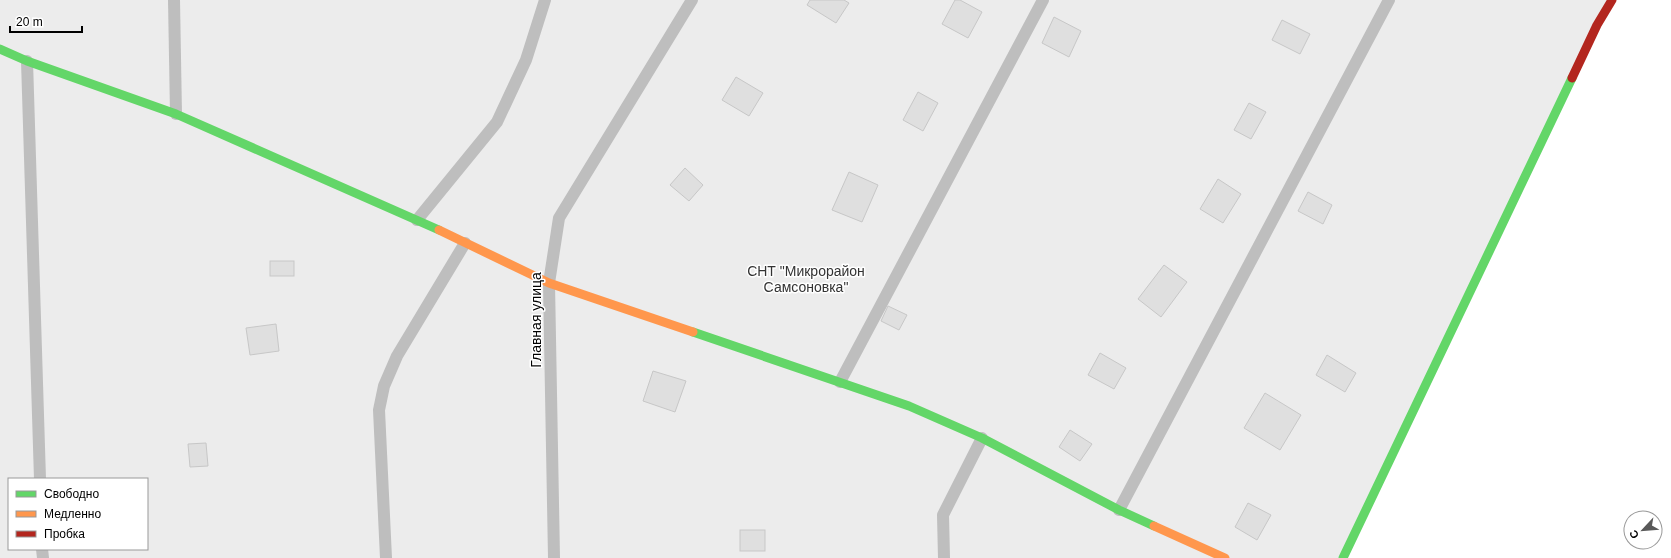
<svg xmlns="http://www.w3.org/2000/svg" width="1671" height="558" viewBox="0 0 1671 558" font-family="Helvetica,sans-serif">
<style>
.green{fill:#ececec;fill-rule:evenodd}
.building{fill:#dfdfdf;stroke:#c7c7c7}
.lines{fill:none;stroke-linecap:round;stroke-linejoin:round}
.lane{stroke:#bebebe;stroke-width:12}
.fast{stroke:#63d668;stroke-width:9}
.slow{stroke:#ff974d;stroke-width:9}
.jam{stroke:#b3261e;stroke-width:9}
.labels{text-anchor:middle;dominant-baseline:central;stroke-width:3;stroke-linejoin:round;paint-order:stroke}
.park-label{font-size:14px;fill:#333;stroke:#fff}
.street-label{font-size:14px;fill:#000;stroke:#fff}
</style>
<rect width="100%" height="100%" fill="#fff"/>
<!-- green -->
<path class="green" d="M0 0H1612L1343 558H0ZM9 479H147V549H9Z"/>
<!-- building -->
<g class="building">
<polygon points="810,0 844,0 849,3 836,23 807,5"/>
<polygon points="955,0 960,0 982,12 968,38 942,24"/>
<polygon points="1054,17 1081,31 1069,57 1042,43"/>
<polygon points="1282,20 1310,34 1300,54 1272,40"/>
<polygon points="736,77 763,93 749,116 722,100"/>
<polygon points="918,92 938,103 923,131 903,120"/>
<polygon points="1249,103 1266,112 1251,139 1234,130"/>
<polygon points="685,168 703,185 689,201 670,185"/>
<polygon points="849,172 878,185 862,222 832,210"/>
<polygon points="1218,179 1241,194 1223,223 1200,209"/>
<polygon points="1308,192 1332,205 1323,224 1298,211"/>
<rect x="270" y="261" width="24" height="15"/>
<polygon points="1164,265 1187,282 1161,317 1138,299"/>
<polygon points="888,306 907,315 899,330 881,321"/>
<polygon points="276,324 279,351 250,355 246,328"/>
<polygon points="1100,353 1126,368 1114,389 1088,375"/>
<polygon points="1327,355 1356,373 1345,392 1316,375"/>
<polygon points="653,371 686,381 675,412 643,401"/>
<polygon points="1265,393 1301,415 1280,450 1244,428"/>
<polygon points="1070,430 1092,444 1080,461 1059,447"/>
<polygon points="206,443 208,466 190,467 188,444"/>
<polygon points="1248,503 1271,515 1257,540 1235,527"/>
<rect x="740" y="530" width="25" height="21"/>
</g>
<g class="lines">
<!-- lane -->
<g class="lane">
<polyline points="174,0 176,114"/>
<polyline points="27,61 40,479"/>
<polyline points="417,220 497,122 526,60 545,0"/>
<polyline points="840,382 1043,0"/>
<polyline points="1119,510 1389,0"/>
<polyline points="42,549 43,558"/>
<polyline points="386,558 379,410 384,386 397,356 465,243"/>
<polyline points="554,558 549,283 559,218 692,0"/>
<polyline points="944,558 943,515 982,438"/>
</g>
<!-- fast -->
<g class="fast">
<polyline points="0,49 27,61 176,114 439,230"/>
<polyline points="693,332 909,406 982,438 1119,510 1154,526"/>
<polyline points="1343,558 1572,78"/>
</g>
<!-- slow -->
<g class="slow">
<polyline points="439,230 549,283 693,332"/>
<polyline points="1154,526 1225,558"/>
</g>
<!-- jam -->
<polyline class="jam" points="1572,78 1597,25 1612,0"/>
</g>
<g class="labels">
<!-- park labels -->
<g class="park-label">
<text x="806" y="271">СНТ "Микрорайон<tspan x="806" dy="16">Самсоновка"</tspan></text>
</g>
<!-- street labels -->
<g class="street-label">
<text transform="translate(536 320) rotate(-90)">Главная улица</text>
</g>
</g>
<!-- legend -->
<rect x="8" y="478" width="140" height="72" fill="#ffffff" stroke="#999999"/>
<rect x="16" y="491" width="20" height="6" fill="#63d668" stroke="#999999"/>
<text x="44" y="498" font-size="12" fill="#000000">Свободно</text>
<rect x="16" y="511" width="20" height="6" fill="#ff974d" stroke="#999999"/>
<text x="44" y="518" font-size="12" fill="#000000">Медленно</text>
<rect x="16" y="531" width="20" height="6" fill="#b3261e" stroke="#999999"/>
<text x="44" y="538" font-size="12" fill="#000000">Пробка</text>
<!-- north arrow -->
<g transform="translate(1643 530) rotate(244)"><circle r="19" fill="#ffffff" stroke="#999999"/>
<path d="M0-3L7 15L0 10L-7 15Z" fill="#595959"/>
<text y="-6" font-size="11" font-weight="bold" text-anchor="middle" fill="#000000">С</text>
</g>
<!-- scale -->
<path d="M10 26v6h72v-6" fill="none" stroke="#000000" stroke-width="2"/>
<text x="16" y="26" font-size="12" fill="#000000" stroke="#ffffff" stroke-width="3" paint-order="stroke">20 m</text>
</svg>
